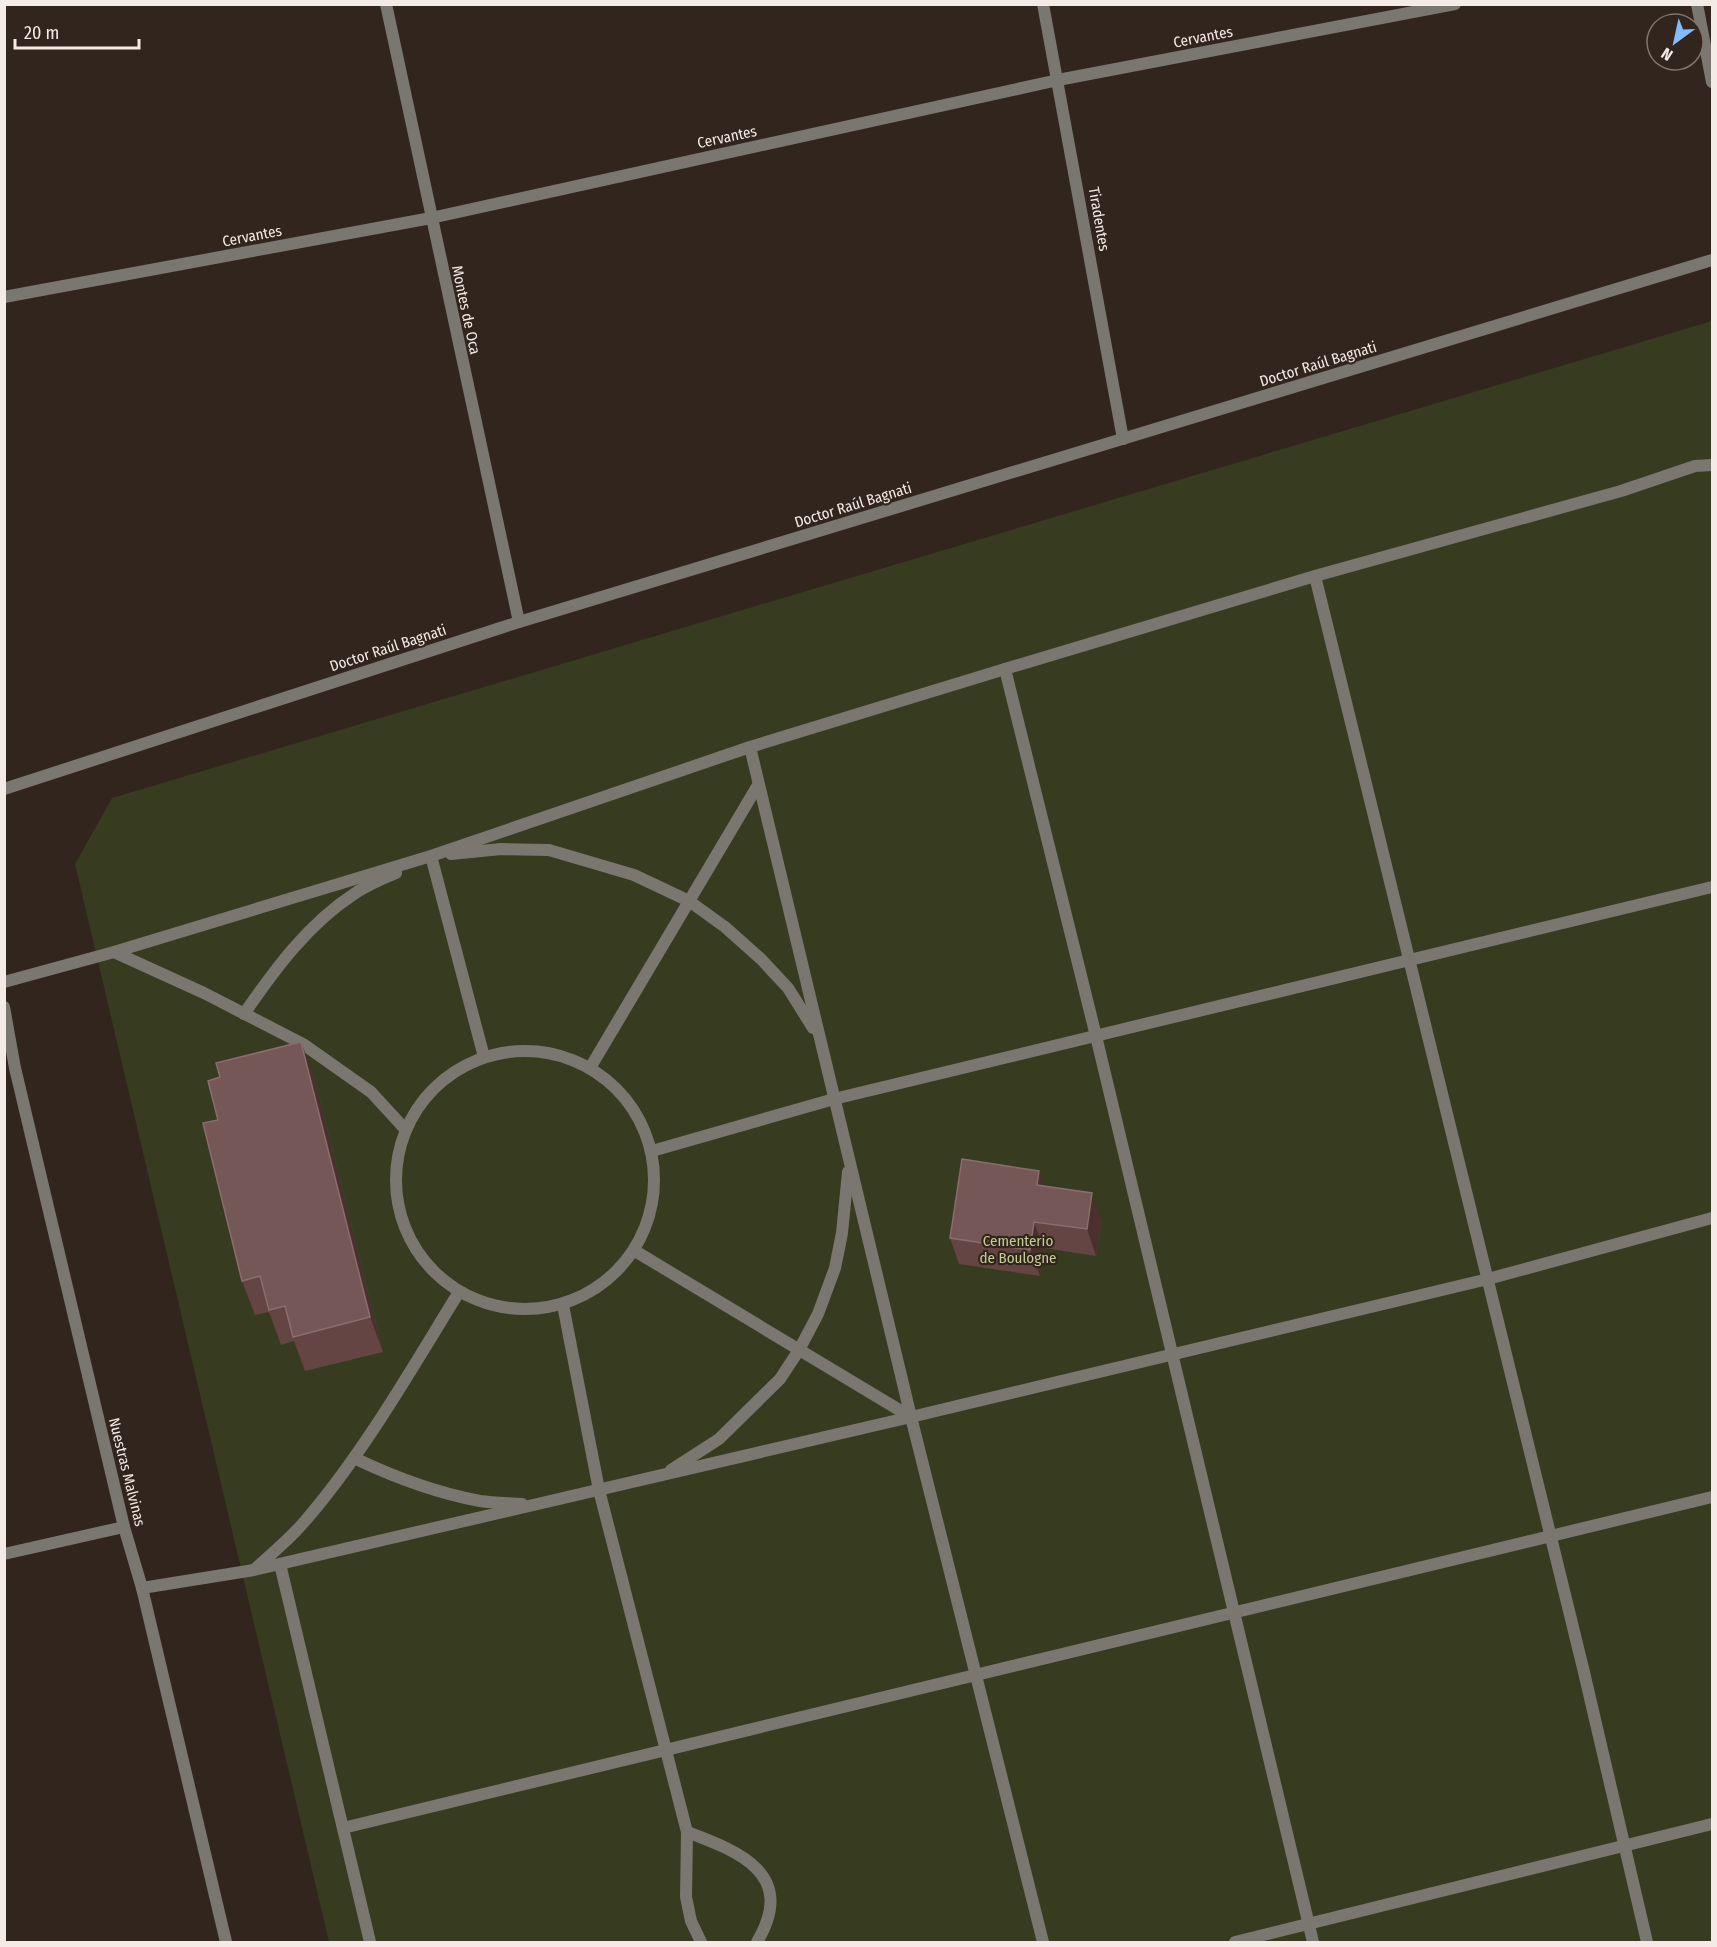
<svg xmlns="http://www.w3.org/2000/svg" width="1717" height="1947" viewBox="0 0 1717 1947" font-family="'Fira Sans Condensed',sans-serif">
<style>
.green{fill:#373b1f}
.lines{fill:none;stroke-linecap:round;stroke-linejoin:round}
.lane{stroke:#7a7770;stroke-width:12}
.street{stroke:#7a7770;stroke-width:12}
.wall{fill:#654544}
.shaded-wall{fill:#4a312d}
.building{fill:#745756;stroke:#886e6c;stroke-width:1.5}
.labels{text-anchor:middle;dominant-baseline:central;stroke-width:4.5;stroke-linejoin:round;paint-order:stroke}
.street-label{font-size:15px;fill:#f4ebe6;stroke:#32251d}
.park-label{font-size:15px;fill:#c4cd93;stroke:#32251d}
</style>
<rect width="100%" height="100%" fill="#32251d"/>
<!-- green -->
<polygon class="green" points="1712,321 1712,1942 329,1942 75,864 112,798"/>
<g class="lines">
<!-- lane -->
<g class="lane">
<polyline points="1315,576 1583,1668 1647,1942"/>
<polyline points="1005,669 1096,1036 1313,1942"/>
<polyline points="750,747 911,1417 1043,1942"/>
<polyline points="451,854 501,849 549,850 634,875 689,901 725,927 761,959 788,988 813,1028"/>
<polyline points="431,856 484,1057"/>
<polyline points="114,952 204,993 303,1044 371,1092 405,1129"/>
<polyline points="4,982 114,952 431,856 750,747 1005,669 1315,576 1621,491 1695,466 1712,465"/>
<path d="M244 1014C275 969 308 924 354 894 367 885 382 879 396 873"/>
<circle cx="525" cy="1180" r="129"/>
<polyline points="590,1068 758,785"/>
<polyline points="652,1151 834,1099 1712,887"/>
<polyline points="635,1251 911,1417"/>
<polyline points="563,1305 599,1490 687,1832 686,1897 691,1921 701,1942"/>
<path d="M354 1458C394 1477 436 1493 480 1501 494 1503 508 1503 522 1504"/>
<polyline points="671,1470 719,1439 780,1379 799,1350 818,1314 835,1268 842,1233 848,1172"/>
<polyline points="280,1564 370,1942"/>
<path d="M255 1569C272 1553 290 1539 305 1521 363 1454 412 1368 459 1292"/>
<polyline points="142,1588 254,1570 911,1417 1488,1279 1712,1218"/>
<polyline points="343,1828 1712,1497"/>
<path d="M687 1832C741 1852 797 1875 757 1942"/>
<polyline points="1235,1942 1712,1824"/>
</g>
<!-- street -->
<g class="street">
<polyline points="386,4 519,622"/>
<polyline points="1043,4 1123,439"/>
<polyline points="1697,4 1712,82"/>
<polyline points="4,297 431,218 1058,80 1455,4"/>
<polyline points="4,789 519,622 1712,260"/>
<polyline points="4,1007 15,1068 124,1527 142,1588 226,1942"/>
<polyline points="4,1554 124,1527"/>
</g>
</g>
<!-- wall -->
<g class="wall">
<polygon points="314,1076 383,1352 305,1371 294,1341 281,1345 269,1312 255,1315 242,1281 218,1120"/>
<polygon points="1045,1186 1102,1220 1096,1256 1044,1248 1040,1276 959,1264 950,1238"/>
</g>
<!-- shaded-wall -->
<g class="shaded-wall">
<polygon points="301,1042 314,1076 383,1352 370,1317"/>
<polygon points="1039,1171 1049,1197 1037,1185"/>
<polygon points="1092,1193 1102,1220 1096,1256 1087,1229"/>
<polygon points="1034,1222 1044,1248 1040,1276 1030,1250"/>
</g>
<!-- building -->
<g class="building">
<polygon points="301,1042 370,1317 293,1337 285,1306 269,1310 260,1276 242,1281 203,1123 218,1120 208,1081 220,1077 216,1063"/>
<polygon points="962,1159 1039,1171 1037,1185 1092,1193 1087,1229 1034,1222 1030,1250 950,1238"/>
</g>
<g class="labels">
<!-- street labels -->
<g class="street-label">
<text transform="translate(1203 37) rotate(-11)">Cervantes</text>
<text transform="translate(727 137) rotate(-12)">Cervantes</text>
<text transform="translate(1099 219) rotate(80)">Tiradentes</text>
<text transform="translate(252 236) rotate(-11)">Cervantes</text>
<text transform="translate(466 310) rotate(78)">Montes de Oca</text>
<text transform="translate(1318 364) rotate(-17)">Doctor Raúl Bagnati</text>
<text transform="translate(853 505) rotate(-17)">Doctor Raúl Bagnati</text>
<text transform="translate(388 648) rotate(-18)">Doctor Raúl Bagnati</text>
<text transform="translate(127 1472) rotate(76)">Nuestras Malvinas</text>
</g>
<!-- park labels -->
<g class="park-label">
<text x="1018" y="1241">Cementerio<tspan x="1018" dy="17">de Boulogne</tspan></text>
</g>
</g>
<!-- border -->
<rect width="1717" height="1947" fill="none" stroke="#f4ebe6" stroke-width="12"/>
<!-- north arrow -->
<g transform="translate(1675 42) rotate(213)"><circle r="28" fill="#32251d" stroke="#80746d" stroke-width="1.5"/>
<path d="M0-4.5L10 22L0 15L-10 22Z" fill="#86bbfb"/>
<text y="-9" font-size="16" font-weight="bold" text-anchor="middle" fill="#f4ebe6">N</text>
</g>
<!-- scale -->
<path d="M15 39v9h124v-9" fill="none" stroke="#f4ebe6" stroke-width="3"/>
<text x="24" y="39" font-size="18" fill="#f4ebe6" stroke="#32251d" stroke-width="4.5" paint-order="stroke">20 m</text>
</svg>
